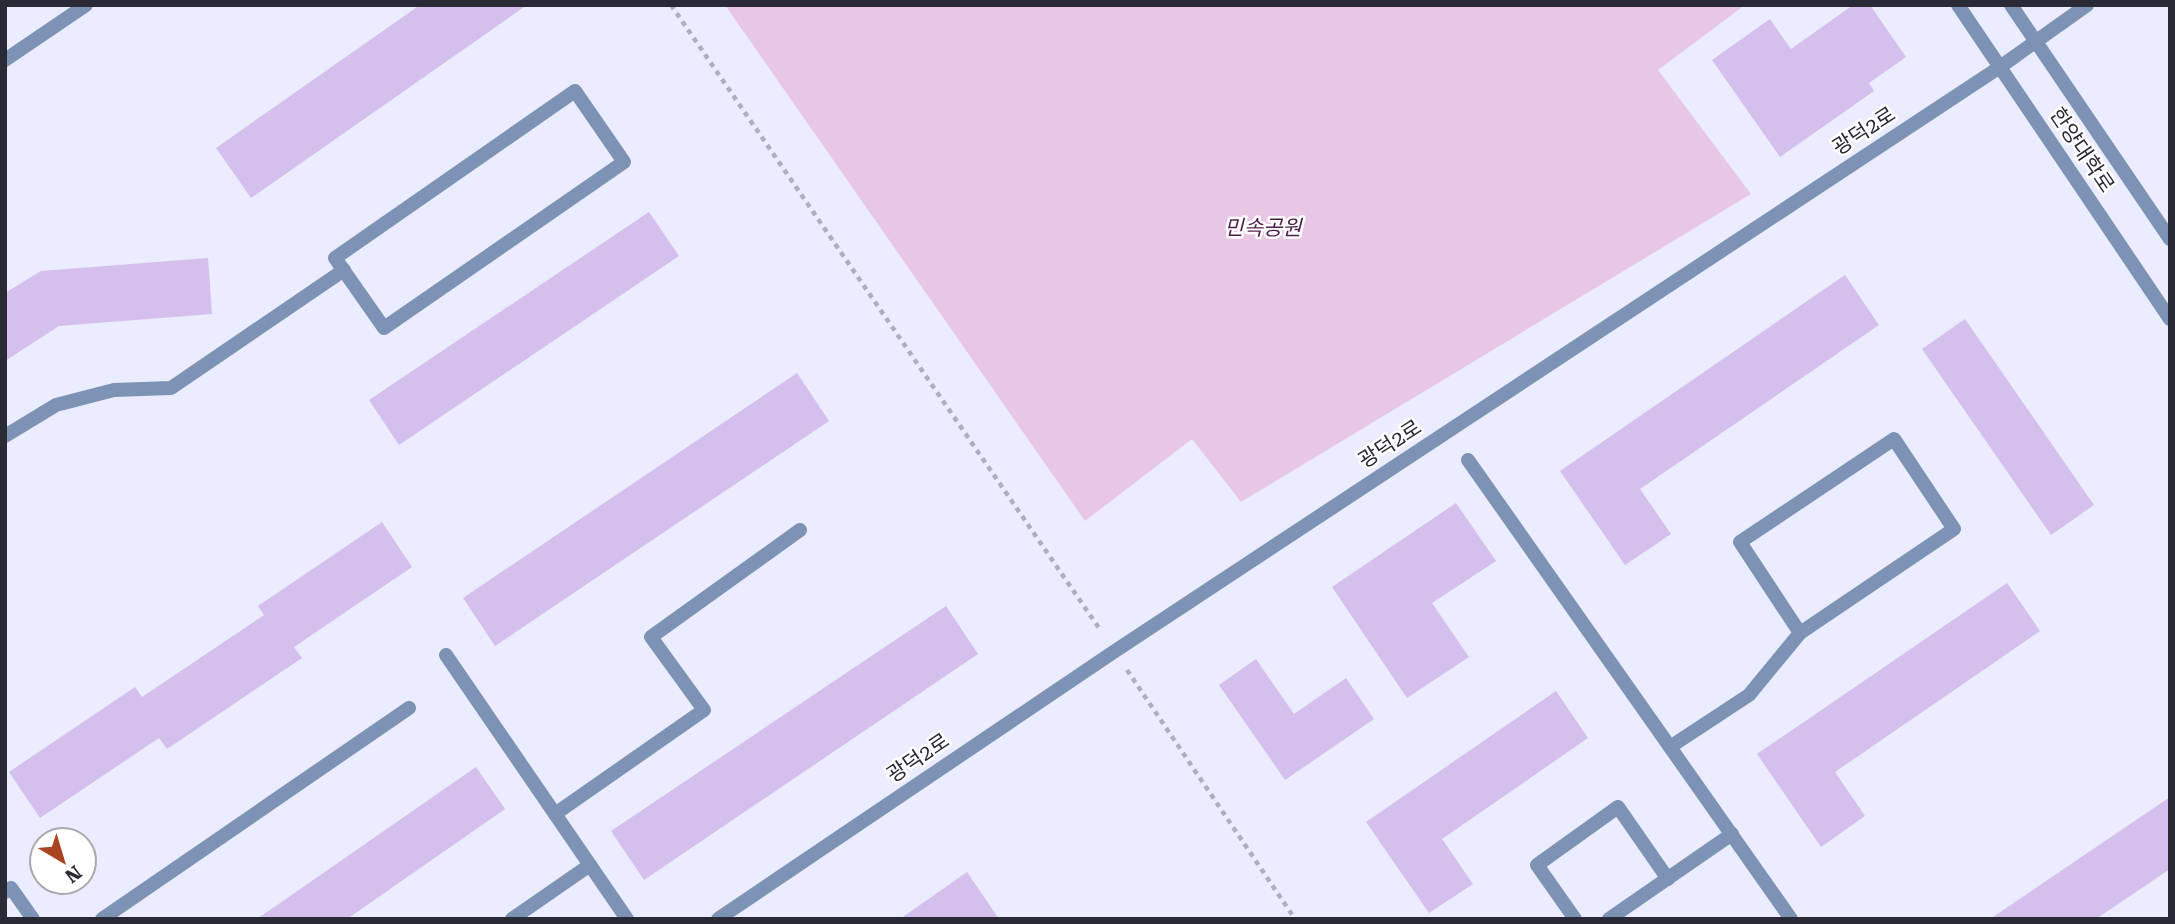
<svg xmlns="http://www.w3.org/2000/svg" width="2175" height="924" viewBox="0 0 2175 924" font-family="'Roboto Serif','Noto Sans KR',serif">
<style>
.green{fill:#e8c7e5}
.building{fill:#d4bfed}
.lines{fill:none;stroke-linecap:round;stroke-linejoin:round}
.path{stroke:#adaebf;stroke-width:4.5;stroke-dasharray:5 5;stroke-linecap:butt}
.service{stroke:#7d93b6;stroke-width:14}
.tertiary{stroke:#7d93b6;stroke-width:14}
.labels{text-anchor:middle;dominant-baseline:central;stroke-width:5;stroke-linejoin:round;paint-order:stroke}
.street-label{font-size:21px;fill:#292a35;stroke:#fff}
.park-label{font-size:21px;font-style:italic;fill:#4e1d4c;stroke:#fff}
</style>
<rect width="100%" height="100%" fill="#ebecff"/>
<!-- green -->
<polygon class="green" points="725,5 1745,5 1658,70 1751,194 1241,502 1192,439 1085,521"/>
<!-- building -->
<g class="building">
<polygon points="420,5 527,5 251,198 216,148"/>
<polygon points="1853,5 1870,5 1906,57 1869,83 1874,91 1780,157 1712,60 1770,19 1791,49"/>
<polygon points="649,212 679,256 399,445 369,400"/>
<polygon points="208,258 212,314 59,326 5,361 5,293 41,271"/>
<polygon points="1845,275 1879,325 1640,489 1671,534 1625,565 1560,471"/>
<polygon points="1965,319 2094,505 2051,535 1922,349"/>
<polygon points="797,373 829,421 495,646 463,598"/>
<polygon points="1456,503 1496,561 1432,603 1469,657 1407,698 1332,587"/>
<polygon points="382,522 412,567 294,647 302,658 167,749 159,738 40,818 9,772 135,687 142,697 264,615 258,606"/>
<polygon points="2007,583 2040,631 1835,772 1865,816 1821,847 1757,754"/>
<polygon points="946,606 978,654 644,880 611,831"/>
<polygon points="1256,659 1294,714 1346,678 1374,719 1285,780 1219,685"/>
<polygon points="1556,691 1588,738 1442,839 1473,884 1429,913 1366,822"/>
<polygon points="476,767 505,809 347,919 257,919"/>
<polygon points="2170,797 2170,869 2096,919 1990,919"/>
<polygon points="967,872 999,919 900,919"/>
</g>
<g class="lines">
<!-- path -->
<g class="path">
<polyline points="671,5 1101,631"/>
<polyline points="1127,670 1295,919"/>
</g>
<!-- service -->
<g class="service">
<polygon points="575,91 624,162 384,328 335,258"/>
<polyline points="5,436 56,405 114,390 171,388 344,270"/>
<polyline points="1468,460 1791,919"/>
<polyline points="446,655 627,919"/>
<polyline points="1670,747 1749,695 1800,633 1740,542 1894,439 1954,529 1800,633"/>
<polyline points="555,814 704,710 651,637 800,530"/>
<polyline points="5,892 11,888 33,919"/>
<polyline points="102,919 409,708"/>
<polyline points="512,919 590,865"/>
<polyline points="1575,919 1537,865 1618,807 1668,879"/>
<polyline points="1609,919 1732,834"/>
</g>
<!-- tertiary -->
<g class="tertiary">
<polyline points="1958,5 2170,319"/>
<polyline points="2011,5 2170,239"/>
<polyline points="5,60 86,5"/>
<polyline points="718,919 1115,651 2000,67 2087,5"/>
</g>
</g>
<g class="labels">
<!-- street labels -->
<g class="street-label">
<text transform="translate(1864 131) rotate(-33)">광덕2로</text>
<text transform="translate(2082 150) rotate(56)">한양대학로</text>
<text transform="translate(1390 444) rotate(-33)">광덕2로</text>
<text transform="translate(918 758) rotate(-34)">광덕2로</text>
</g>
<!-- park labels -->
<g class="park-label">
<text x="1263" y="228">민속공원</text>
</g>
</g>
<!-- border -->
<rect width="2175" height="924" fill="none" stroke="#292a35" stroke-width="14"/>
<!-- north arrow -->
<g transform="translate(63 861) rotate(142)"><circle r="33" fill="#ffffff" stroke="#a9aaae" stroke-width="2"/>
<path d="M0-5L12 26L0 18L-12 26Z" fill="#aa431f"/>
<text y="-10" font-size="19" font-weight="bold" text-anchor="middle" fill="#292a35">N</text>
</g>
</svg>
